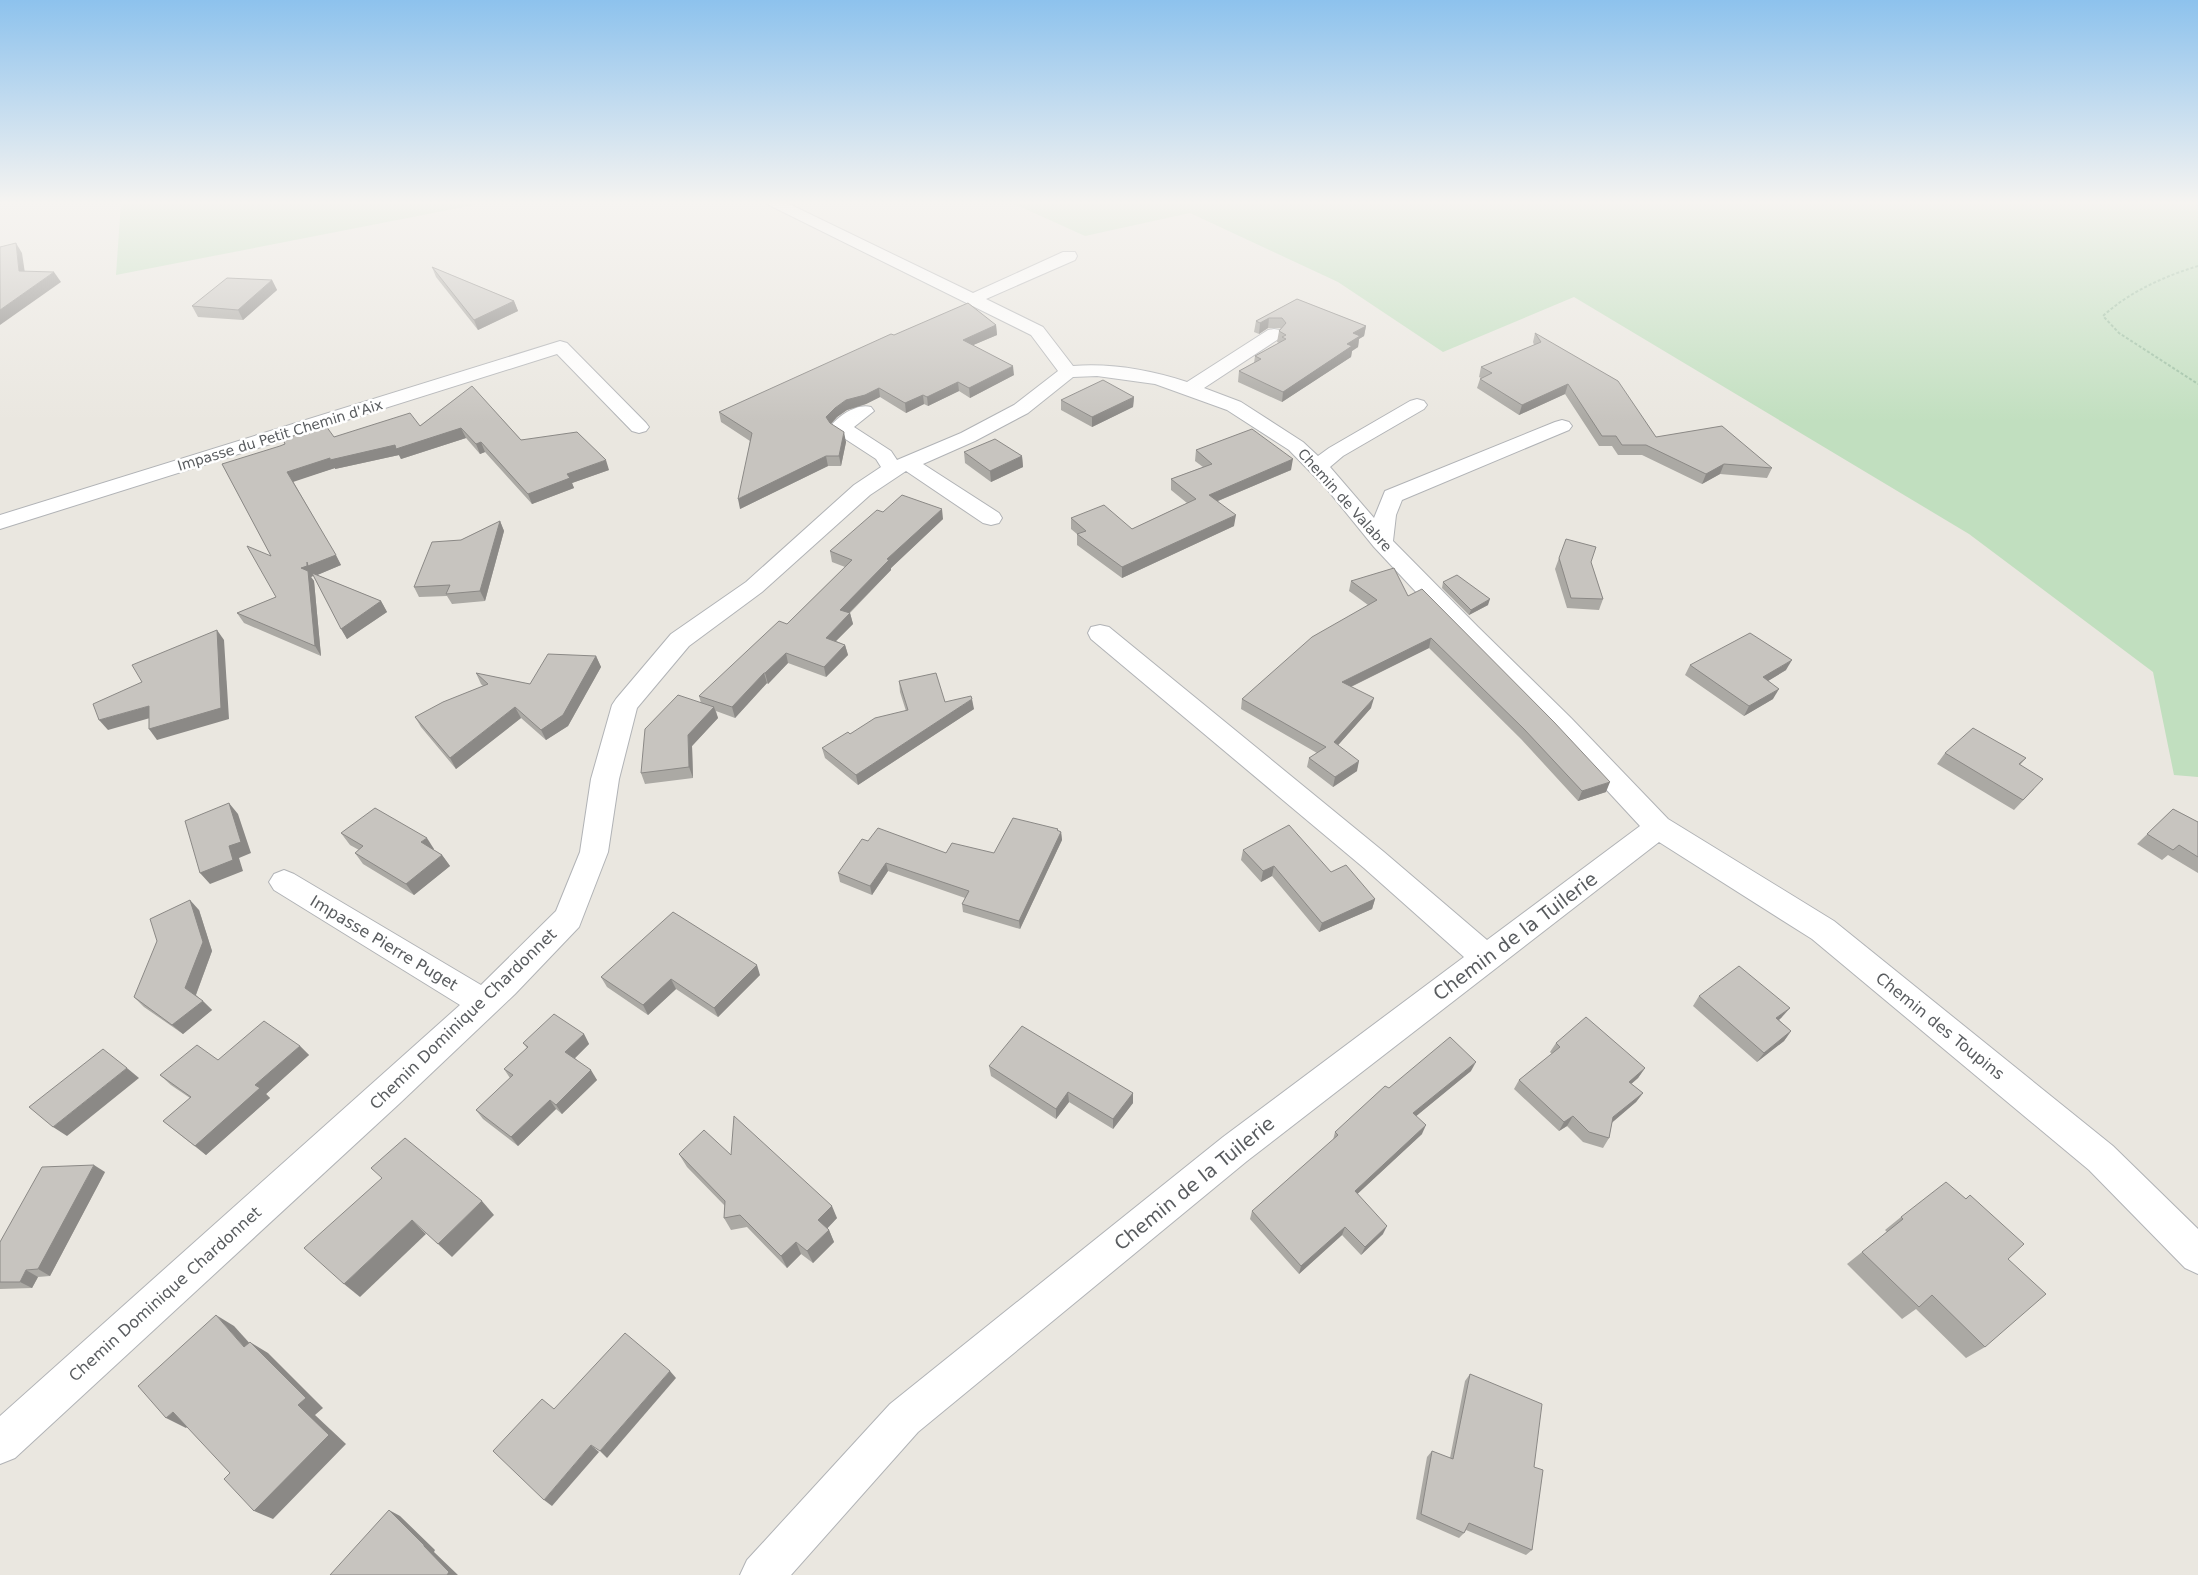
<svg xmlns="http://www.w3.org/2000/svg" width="2198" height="1575" viewBox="0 0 2198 1575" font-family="'DejaVu Sans',sans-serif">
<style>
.green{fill:#c1dfbf}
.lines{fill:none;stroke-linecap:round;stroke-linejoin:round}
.minor-casing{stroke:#b1b3b6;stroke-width:2}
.path{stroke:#9abfa1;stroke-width:2;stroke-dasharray:3 2;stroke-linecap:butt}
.minor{fill:#fff;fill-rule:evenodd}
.wall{fill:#aba9a4}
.shaded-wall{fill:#8b8986}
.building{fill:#c7c4bf;stroke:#8b8986}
.labels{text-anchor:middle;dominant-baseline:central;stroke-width:5;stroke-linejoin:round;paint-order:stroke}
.far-street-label{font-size:14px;fill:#595c5f;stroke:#fff}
.street-label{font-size:16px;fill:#595c5f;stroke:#fff}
.near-street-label{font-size:19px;fill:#595c5f;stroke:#fff}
</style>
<rect width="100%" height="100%" fill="#eae7e0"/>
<!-- green -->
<g class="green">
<polygon points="121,202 473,202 474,205 116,275"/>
<polygon points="1010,202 2198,202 2198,777 2174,775 2153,672 1969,534 1574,297 1443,352 1338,282 1190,213 1085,236"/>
</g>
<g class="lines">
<defs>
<g id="minor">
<path d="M767 202H785L973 293 1063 252H1075L1077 256 1075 260 986 299 1043 327 1073 366C1111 363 1150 370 1187 382L1268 330 1274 329 1280 330 1283 334 1280 338 1204 388 1241 402 1303 442 1318 456 1329 448 1410 401 1417 399 1424 401 1427 405 1424 409 1343 456 1330 467 1374 518 1385 491 1555 422 1562 420 1569 422 1572 426 1569 430 1402 500 1396 515 1393 541 1478 627 1571 718 1668 819 1834 921 2113 1146 2198 1229V1274L2185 1268 2089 1170 1812 939 1659 842 1247 1161 918 1432 791 1575H740L747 1560 890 1404 1223 1137 1464 957 1364 868 1091 639 1088 633 1091 627 1100 625 1109 627 1384 852 1487 940 1640 826 1553 732 1460 639 1374 547 1326 488 1289 450 1227 410 1155 384 1097 376 1073 377 1028 413 975 441 923 464 999 513 1002 518 999 523 991 525 983 523 906 471 870 495 762 592 689 646 637 708 619 779 608 852 579 927 515 994 400 1103 15 1458 0 1464V1416L460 1005 274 890 269 882 274 874 284 870 294 874 481 985 556 911 580 852 591 779 612 705 616 699 671 634 746 582 854 485 881 467 876 459 833 431 830 427C838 416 857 403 871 407L874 411 854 427 891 451 897 460 961 433 1014 405 1058 371 1031 335 769 205Z"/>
<polygon points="560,341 567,343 646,423 649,427 646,431 639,433 632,431 557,354 0,529 0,515"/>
</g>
</defs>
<!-- minor casing -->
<use href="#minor" class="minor-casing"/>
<!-- path -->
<path class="path" d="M2198 266C2165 276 2129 292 2103 316L2119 333 2198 384"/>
<!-- minor -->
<use href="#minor" class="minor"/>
</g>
<!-- wall -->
<g class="wall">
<polygon points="432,267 514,301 518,311 478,330 436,277"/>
<polygon points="272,280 277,290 243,320 198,317 192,306"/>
<polygon points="1297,299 1366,326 1364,336 1359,339 1358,347 1352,351 1351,357 1282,402 1238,382 1239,371 1254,363 1255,356 1279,343 1277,342 1279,331 1281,329 1280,328 1268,328 1259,334 1254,332 1256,321"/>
<polygon points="996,325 997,335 973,345 1014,375 970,398 959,391 928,406 924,404 906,413 880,397 866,404 847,410 837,417 831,424 846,442 841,466 828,466 740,509 750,441 721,422 719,412"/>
<polygon points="1535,333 1656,437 1772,468 1767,478 1720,474 1702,484 1642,455 1618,455 1612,446 1599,446 1565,394 1519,415 1477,388 1480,379 1481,378 1479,377 1481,367 1534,345 1533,342"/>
<polygon points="472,386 521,440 609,470 572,483 574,488 532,504 485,452 480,454 466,438 401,459 399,455 335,469 335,468 293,481 341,565 317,575 381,601 387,612 347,639 313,575 313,576 311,577 314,581 321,656 244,623 237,613 276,597 271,556 222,464 334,437 420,426"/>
<polygon points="1134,397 1133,407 1092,427 1061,410 1061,400"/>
<polygon points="1196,450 1291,470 1218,501 1234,526 1122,578 1077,545 1077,534 1071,529 1071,518 1132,529 1187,503 1171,490 1171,479 1203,467 1195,461"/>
<polygon points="964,452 1022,456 1023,467 991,482 965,463"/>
<polygon points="883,512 943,519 891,568 891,570 850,613 853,624 836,641 845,645 848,655 826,677 788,663 768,684 767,683 735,718 716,711 718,718 692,746 693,778 645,784 641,773 701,703 699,696 787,624 845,567 832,562 830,551"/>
<polygon points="500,521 504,531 485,601 452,604 447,596 419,597 414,587 461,540"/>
<polygon points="1559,558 1591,562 1603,599 1599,610 1567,608 1555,569"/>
<polygon points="1351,581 1408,596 1606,792 1578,801 1521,739 1429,648 1351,687 1371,708 1338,745 1357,771 1333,787 1307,767 1309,758 1317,753 1241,709 1242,699 1368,605 1349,591"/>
<polygon points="1443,582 1488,605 1469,615 1442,588"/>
<polygon points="596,656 601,667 568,726 546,740 521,718 456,769 421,727 415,717 483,686 481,684 476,673 530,684"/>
<polygon points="1690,665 1786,670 1768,681 1773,699 1744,716 1685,675"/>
<polygon points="899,681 945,702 974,709 858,785 825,758 822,748 850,734 906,711 900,692"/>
<polygon points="1945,753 2026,758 2020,765 2034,789 2014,810 1937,764"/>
<polygon points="2173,809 2198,822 2198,873 2168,855 2162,860 2137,844"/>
<polygon points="1058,831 1061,832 1062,840 1020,929 963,912 962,904 965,898 888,871 872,895 840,882 838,873 868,841 946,853 994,853"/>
<polygon points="341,833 434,849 434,850 442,855 450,866 414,895 363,864 355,853 359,850 350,845"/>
<polygon points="1243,850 1331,872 1375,899 1372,909 1319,932 1272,876 1261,882 1241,860"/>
<polygon points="199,910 212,951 196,995 212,1010 183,1034 144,1007 134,997"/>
<polygon points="760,975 718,1017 676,989 648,1015 607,987 601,977"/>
<polygon points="1699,996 1782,1017 1779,1020 1791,1031 1784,1041 1757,1062 1693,1006"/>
<polygon points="584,1034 589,1044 575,1058 597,1080 562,1114 556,1109 518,1146 483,1119 476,1110 510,1078 504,1069 527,1048 523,1043"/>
<polygon points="1556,1043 1645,1068 1638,1078 1631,1084 1643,1093 1636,1102 1612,1122 1609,1138 1603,1148 1583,1142 1567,1126 1559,1131 1514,1089 1519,1080 1552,1054 1550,1052"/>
<polygon points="300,1046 309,1055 266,1094 270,1098 206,1155 163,1121 190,1098 171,1085 160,1075 218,1060"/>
<polygon points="989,1066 1133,1093 1133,1103 1113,1129 1069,1102 1056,1119 991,1076"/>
<polygon points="1471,1071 1416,1116 1422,1134 1357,1194 1383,1234 1361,1255 1342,1235 1299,1274 1250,1219 1252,1211 1333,1140 1335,1132 1389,1088"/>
<polygon points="679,1154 731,1155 837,1218 827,1228 829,1230 834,1242 813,1263 801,1254 787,1268 747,1227 731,1230 724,1218 725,1206 687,1167"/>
<polygon points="105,1172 50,1276 38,1277 32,1288 0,1289 0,1242"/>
<polygon points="1970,1195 2008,1259 1985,1347 1966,1358 1916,1309 1902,1319 1847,1264 1887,1232 1885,1230 1901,1217 1965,1199"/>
<polygon points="1470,1374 1534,1467 1532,1550 1526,1555 1466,1530 1464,1533 1459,1538 1416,1519 1427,1457 1432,1451 1450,1458 1465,1381"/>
</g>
<!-- shaded-wall -->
<g class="shaded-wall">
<polygon points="16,243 22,253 26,280 19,271"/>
<polygon points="54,272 61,282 0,325 0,310"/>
<polygon points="272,280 277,290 243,320 238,310"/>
<polygon points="514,301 518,311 478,330 474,320"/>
<polygon points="1269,318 1268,328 1259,334 1260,323"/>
<polygon points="996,325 997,335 964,349 963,340"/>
<polygon points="1366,326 1364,336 1359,339 1358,347 1352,351 1351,357 1282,402 1283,392 1347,344 1353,333"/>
<polygon points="1013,366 1014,375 970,398 969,388"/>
<polygon points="958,382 959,391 928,406 927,397"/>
<polygon points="1568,384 1565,394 1519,415 1522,405"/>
<polygon points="879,388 880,397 866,404 847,410 837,417 828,427 826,417 835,408 846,400"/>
<polygon points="923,395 924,404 906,413 905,403"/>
<polygon points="1134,397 1133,407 1092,427 1092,417"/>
<polygon points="461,428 466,438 401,459 399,455 335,469 335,468 293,482 287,472 330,458"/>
<polygon points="844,432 846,442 841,466 839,456"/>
<polygon points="481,442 485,452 480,454 476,444"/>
<polygon points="826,456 828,466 740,509 738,499"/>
<polygon points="1022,456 1023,467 991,482 990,471"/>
<polygon points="1293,459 1291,470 1208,505 1209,495"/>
<polygon points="606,460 609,470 572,483 574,488 532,504 528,494 567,474"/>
<polygon points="1724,464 1720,474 1702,484 1706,474"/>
<polygon points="942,509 943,519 891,568 891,570 842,620 840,610 887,559"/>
<polygon points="1236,515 1234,526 1122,578 1122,567"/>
<polygon points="500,521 504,531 485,601 480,591"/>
<polygon points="336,555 341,565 315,576 313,573 313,576 311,577 314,581 321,656 315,646 301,568 307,562"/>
<polygon points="1490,599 1488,605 1469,615 1471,610"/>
<polygon points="381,601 387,612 347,639 341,629"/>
<polygon points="850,613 853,624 829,648 826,638"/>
<polygon points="217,630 224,640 229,719 157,740 149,729"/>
<polygon points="1431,638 1429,648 1340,692 1342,682"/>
<polygon points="845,645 848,655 826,677 824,667"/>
<polygon points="786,653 788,663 768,684 765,673"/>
<polygon points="596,656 601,667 568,726 546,740 541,730"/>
<polygon points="1792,660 1786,670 1758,687 1763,677"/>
<polygon points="764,673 767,683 735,718 732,707"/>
<polygon points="1779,689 1773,699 1744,716 1749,706"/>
<polygon points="1374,698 1371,708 1332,752 1334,742"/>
<polygon points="972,699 974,709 858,785 856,775"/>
<polygon points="149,706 157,716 108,730 99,720"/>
<polygon points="515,707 521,718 456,769 450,758"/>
<polygon points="714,707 718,718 692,746 693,778 689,767 688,735"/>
<polygon points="1359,761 1357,771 1333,787 1335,777"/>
<polygon points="1610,782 1606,792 1578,801 1582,791"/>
<polygon points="229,803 238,814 251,853 239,858 243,871 210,884 200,873 229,846"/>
<polygon points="1061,832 1062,840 1020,929 1019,921"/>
<polygon points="427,838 434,849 428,854 421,842"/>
<polygon points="442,855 450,866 414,895 406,884"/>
<polygon points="886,863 888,871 872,895 870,886"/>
<polygon points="1274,866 1272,876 1261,882 1263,871"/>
<polygon points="1375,899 1372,909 1319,932 1322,923"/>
<polygon points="190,900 199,910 212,951 195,997 185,988"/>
<polygon points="757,965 760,975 718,1017 714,1008"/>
<polygon points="671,979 676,989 648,1015 643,1005"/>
<polygon points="203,1001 212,1010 183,1034 172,1025"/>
<polygon points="1790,1008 1782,1017 1769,1028 1776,1018"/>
<polygon points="1791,1031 1784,1041 1757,1062 1764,1053"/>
<polygon points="584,1034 589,1044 572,1061 565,1052"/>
<polygon points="300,1046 309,1055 266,1094 270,1098 206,1155 195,1146 255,1085"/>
<polygon points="1476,1062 1471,1071 1409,1122 1413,1113"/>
<polygon points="127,1068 139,1078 67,1136 53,1127"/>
<polygon points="1645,1068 1638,1078 1623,1091 1629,1082"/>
<polygon points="591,1070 597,1080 562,1114 556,1105"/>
<polygon points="1068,1092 1069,1102 1056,1119 1056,1109"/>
<polygon points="1133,1093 1133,1103 1113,1129 1113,1119"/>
<polygon points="1643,1093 1636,1102 1607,1127 1613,1117"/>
<polygon points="550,1100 556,1109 518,1146 511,1137"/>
<polygon points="1573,1116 1567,1126 1559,1131 1564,1122"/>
<polygon points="1426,1125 1422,1134 1351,1200 1355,1191"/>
<polygon points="94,1165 105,1172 50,1276 38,1269"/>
<polygon points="482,1201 494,1215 452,1257 438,1244"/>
<polygon points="832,1206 837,1218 824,1232 818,1220"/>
<polygon points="412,1220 426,1234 360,1297 344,1284"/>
<polygon points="1387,1226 1383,1234 1361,1255 1365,1247"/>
<polygon points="1345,1227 1342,1235 1299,1274 1301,1266"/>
<polygon points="829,1230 834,1242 813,1263 807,1251"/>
<polygon points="796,1242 801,1254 787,1268 781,1256"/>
<polygon points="26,1270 38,1277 32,1288 20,1282"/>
<polygon points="216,1315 234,1326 262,1357 244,1347"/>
<polygon points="250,1342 268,1353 323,1408 315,1415 346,1444 273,1519 254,1511 298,1405"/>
<polygon points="670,1371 676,1378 607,1458 600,1451"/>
<polygon points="173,1412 193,1422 186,1428 166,1418"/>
<polygon points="591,1445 599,1452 552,1506 544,1500"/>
<polygon points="389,1510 400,1516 435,1550 434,1552 458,1575 447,1575 424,1546"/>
</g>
<!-- building -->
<g class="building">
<polygon points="16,243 19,271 54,272 0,310 0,247"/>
<polygon points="432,267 514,301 474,320"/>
<polygon points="227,278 272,280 238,310 192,306"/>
<polygon points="1297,299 1366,326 1353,333 1360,336 1347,344 1352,346 1283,392 1239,371 1261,359 1255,356 1286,339 1282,337 1286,335 1279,331 1286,323 1282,318 1269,318 1260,323 1256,321"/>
<polygon points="968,303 996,325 963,340 1013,366 969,388 958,382 927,397 923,395 905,403 879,388 865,395 846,400 835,408 826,417 830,423 844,432 839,456 826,456 738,499 752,433 719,412 891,334 894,335"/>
<polygon points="1535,333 1618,381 1656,437 1722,426 1772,468 1724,464 1706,474 1646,445 1622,445 1616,436 1602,436 1568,384 1522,405 1480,379 1492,373 1481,367 1541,342"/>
<polygon points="1103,380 1134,397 1092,417 1061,400"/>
<polygon points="472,386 521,440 577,432 606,460 567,474 570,478 528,494 481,442 476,444 461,428 396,449 395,445 330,460 330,458 287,472 336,555 308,566 307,562 307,566 301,568 308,571 315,646 237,613 276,597 247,546 271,556 222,464 280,446 285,444 283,439 326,426 334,437 410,413 420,426"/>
<polygon points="1252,429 1293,459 1209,495 1236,515 1122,567 1077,534 1086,531 1071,518 1104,505 1132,529 1196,499 1171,479 1212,464 1196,450"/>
<polygon points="995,439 1022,456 990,471 964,452"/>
<polygon points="902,495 942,509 887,559 889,560 840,610 850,613 826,638 845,645 824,667 786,653 765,673 764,673 732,707 699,696 779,621 787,624 852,560 830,551 877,510 883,512"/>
<polygon points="500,521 480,591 446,594 450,585 414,587 432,542 461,540"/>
<polygon points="1566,539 1596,547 1591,562 1603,599 1571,598 1559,558"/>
<polygon points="1394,568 1408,596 1422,589 1554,722 1610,782 1582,791 1524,729 1431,638 1342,682 1374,698 1334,742 1359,761 1335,777 1309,758 1326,747 1242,699 1312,637 1377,600 1351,581"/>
<polygon points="312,573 381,601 341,629"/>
<polygon points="1457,575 1490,599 1471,610 1443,582"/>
<polygon points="217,630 221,708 149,729 149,706 99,720 93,704 142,682 132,665"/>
<polygon points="1750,633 1792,660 1763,677 1779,689 1749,706 1690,665"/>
<polygon points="548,654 596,656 563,715 541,730 515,707 450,758 415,717 443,702 488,684 476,673 530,684"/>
<polygon points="936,673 945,702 971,696 972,699 856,775 822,748 848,732 850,734 875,718 908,710 899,681"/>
<polygon points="678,695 714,707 688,735 689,767 641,773 645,729"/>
<polygon points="1973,728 2026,758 2019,764 2043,779 2023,800 1945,753"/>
<polygon points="229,803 241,842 229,846 233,860 200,873 185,821"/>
<polygon points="375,808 427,838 421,842 442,855 406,884 355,853 363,846 341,833"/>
<polygon points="2173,809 2198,822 2198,857 2179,845 2173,850 2147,834"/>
<polygon points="1013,818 1058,829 1057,830 1061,832 1019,921 962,904 969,891 886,863 870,886 838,873 862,839 868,841 878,828 946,853 952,843 994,853"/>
<polygon points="1289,825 1331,872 1346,865 1375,899 1322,923 1274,866 1263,871 1243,850"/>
<polygon points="190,900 203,942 185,988 203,1001 172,1025 134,997 157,941 150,919"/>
<polygon points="673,912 757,965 714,1008 671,979 643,1005 601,977"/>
<polygon points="1739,966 1790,1008 1776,1018 1791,1031 1764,1053 1699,996"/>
<polygon points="554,1014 584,1034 565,1052 591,1070 556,1105 550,1100 511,1137 476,1110 513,1075 504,1069 528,1047 523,1043"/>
<polygon points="1586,1017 1645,1068 1629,1082 1643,1093 1613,1117 1609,1138 1589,1132 1573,1116 1564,1122 1519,1080 1560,1047 1556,1043"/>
<polygon points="264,1021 300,1046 255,1085 260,1088 195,1146 163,1121 191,1097 160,1075 197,1045 218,1060"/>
<polygon points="1022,1026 1133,1093 1113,1119 1068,1092 1056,1109 989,1066"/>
<polygon points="1450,1037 1476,1062 1413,1113 1426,1125 1355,1191 1387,1226 1365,1247 1345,1227 1301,1266 1252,1211 1338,1135 1335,1132 1385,1086 1389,1088"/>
<polygon points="103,1049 127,1068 53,1127 29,1107"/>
<polygon points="734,1116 832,1206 818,1220 829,1230 807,1251 796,1242 781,1256 740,1215 724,1218 725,1201 679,1154 704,1130 731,1155"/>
<polygon points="405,1138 482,1201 438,1244 412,1220 344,1284 304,1248 382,1178 371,1168"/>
<polygon points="94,1165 38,1269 26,1270 20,1282 0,1282 0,1242 42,1167"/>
<polygon points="1946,1182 1966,1199 1970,1195 2024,1244 2008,1259 2046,1294 1985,1347 1932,1295 1919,1307 1862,1252 1903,1219 1901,1217"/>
<polygon points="216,1315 244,1347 250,1342 306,1398 298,1405 329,1435 254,1511 224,1479 230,1473 173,1412 166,1418 138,1386"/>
<polygon points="625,1333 670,1371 600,1451 591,1445 544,1500 493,1451 542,1399 554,1409"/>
<polygon points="1470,1374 1542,1404 1534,1467 1543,1470 1532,1550 1469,1523 1464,1533 1421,1514 1432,1451 1453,1459"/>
<polygon points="389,1510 424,1545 424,1546 449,1572 447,1575 330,1575"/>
</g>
<!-- sky -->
<linearGradient id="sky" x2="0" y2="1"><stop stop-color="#8dc2ed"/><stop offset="0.48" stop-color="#f6f4f1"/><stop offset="1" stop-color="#f6f4f1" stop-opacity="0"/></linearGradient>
<rect width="2198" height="422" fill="url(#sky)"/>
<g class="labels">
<!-- far-street labels -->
<g class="far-street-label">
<text transform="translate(280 435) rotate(-17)">Impasse du Petit Chemin d'Aix</text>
<text transform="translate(1345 500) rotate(48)">Chemin de Valabre</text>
</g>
<!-- street labels -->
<g class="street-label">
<text transform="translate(384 943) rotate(31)">Impasse Pierre Puget</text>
<text transform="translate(463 1019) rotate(-44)">Chemin Dominique Chardonnet</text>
<text transform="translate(1940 1026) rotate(39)">Chemin des Toupins</text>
<text transform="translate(165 1294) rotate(-42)">Chemin Dominique Chardonnet</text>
</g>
<!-- near-street labels -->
<g class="near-street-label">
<text transform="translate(1515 936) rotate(-37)">Chemin de la Tuilerie</text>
<text transform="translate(1194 1183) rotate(-39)">Chemin de la Tuilerie</text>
</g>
</g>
</svg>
